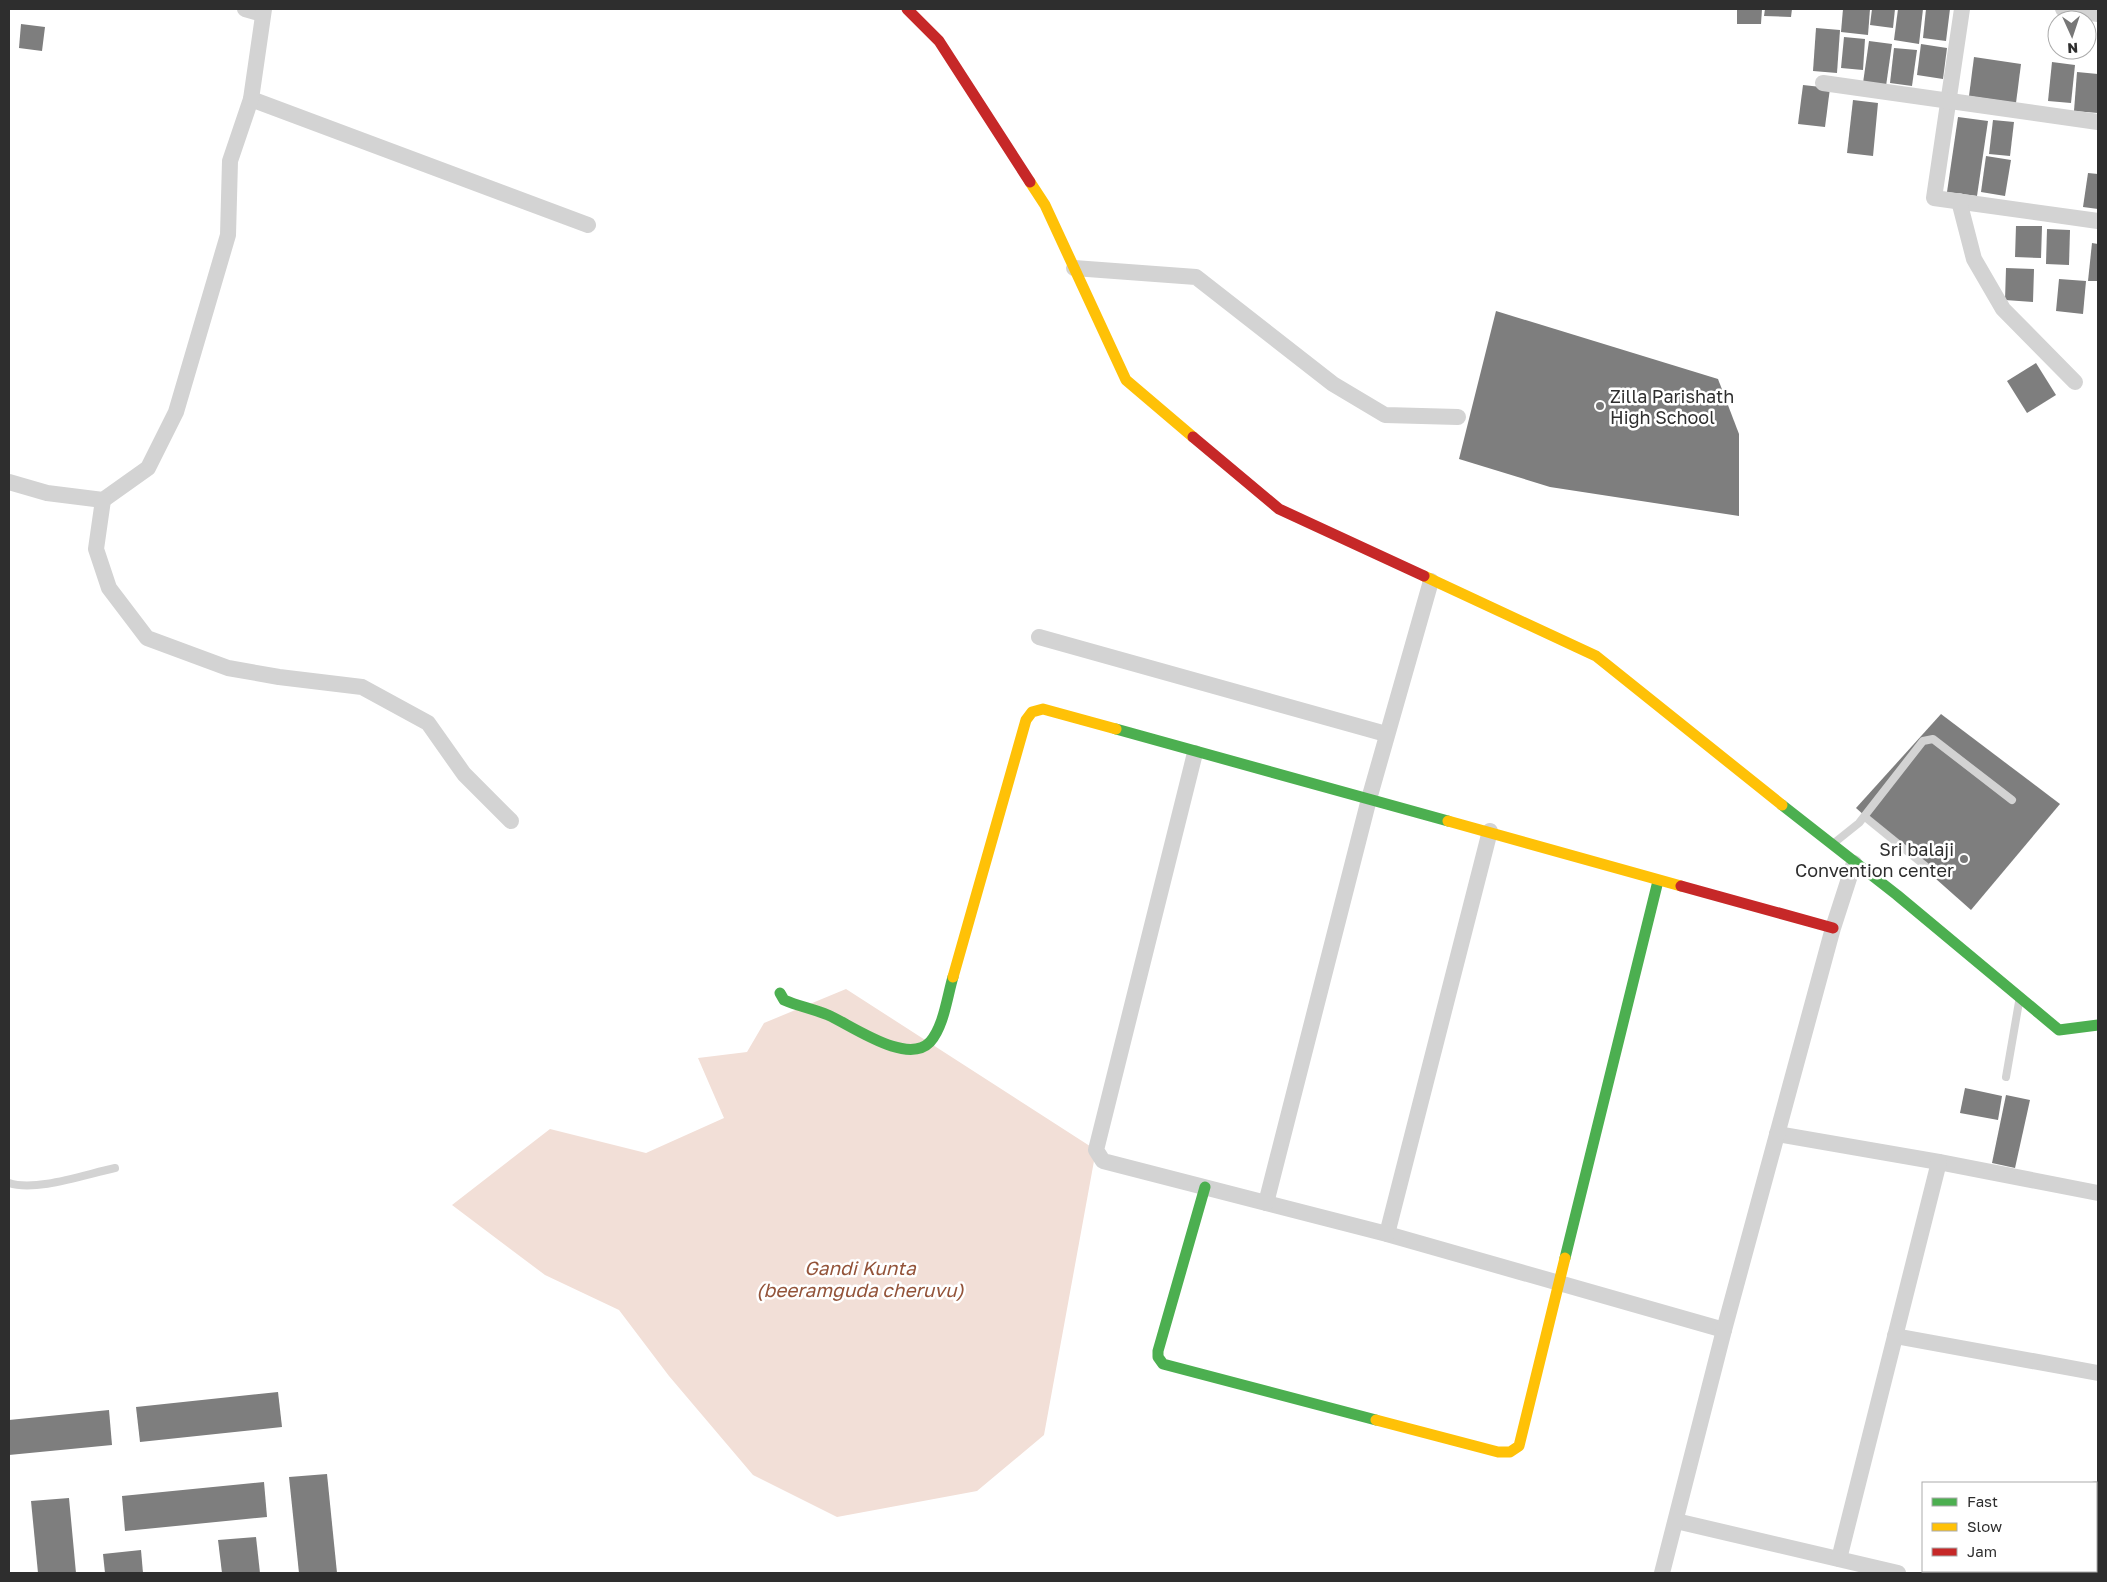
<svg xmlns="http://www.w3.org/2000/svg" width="2107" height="1582" viewBox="0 0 2107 1582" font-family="'Golos Text',sans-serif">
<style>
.water{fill:#f2dfd7}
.building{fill:#7e7e7e}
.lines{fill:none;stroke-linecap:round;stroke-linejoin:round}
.lane{stroke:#d3d3d3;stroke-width:8}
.street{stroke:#d3d3d3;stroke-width:16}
.fast{stroke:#4caf50;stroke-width:11}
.slow{stroke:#ffc107;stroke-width:11}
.jam{stroke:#c62828;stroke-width:11}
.poi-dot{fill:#777;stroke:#fff;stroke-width:2}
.labels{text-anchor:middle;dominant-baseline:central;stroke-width:5;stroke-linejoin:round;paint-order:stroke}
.poi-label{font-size:18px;fill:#2e2e2e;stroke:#fff;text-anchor:start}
.water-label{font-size:19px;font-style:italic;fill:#935339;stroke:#fff}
</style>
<rect width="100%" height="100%" fill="#fff"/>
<!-- water -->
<polygon class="water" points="846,989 1096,1150 1044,1435 977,1491 837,1517 753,1475 669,1376 619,1310 545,1275 452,1205 550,1129 646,1153 724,1118 698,1058 747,1052 764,1023"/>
<!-- building -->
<g class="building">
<polygon points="1737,9 1762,9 1761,24 1737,24"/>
<polygon points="1765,9 1792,9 1791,17 1764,16"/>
<polygon points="1843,9 1870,9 1868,35 1841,32"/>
<polygon points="1872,9 1895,9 1893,28 1870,25"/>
<polygon points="1898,9 1923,9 1919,44 1894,40"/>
<polygon points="1926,9 1950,9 1946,41 1923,38"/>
<polygon points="21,24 45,27 42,51 19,48"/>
<polygon points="1816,28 1840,30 1837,73 1813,71"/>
<polygon points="1844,37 1865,39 1863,70 1841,68"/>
<polygon points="1869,41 1892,44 1886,86 1863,83"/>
<polygon points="1921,44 1947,48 1943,79 1917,75"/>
<polygon points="1894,48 1917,50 1912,86 1890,83"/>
<polygon points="1974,57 2021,64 2016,103 1969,96"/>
<polygon points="2052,62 2075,65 2071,103 2048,101"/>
<polygon points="2077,72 2098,74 2098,113 2074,111"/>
<polygon points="1803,85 1830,88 1825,127 1798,124"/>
<polygon points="1853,100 1878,103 1873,156 1847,153"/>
<polygon points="1958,117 1988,121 1977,196 1947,192"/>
<polygon points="1993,120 2014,122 2010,156 1989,154"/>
<polygon points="1986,156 2011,160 2005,196 1981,192"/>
<polygon points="2088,173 2098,174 2098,209 2083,207"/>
<polygon points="2016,226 2042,226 2041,258 2015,257"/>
<polygon points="2047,229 2070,230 2069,265 2046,264"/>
<polygon points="2092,243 2098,244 2098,281 2088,281"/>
<polygon points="2006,268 2034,269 2033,302 2005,300"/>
<polygon points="2059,279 2086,281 2083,314 2056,311"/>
<polygon points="1496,311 1718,379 1739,434 1739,516 1550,487 1459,459"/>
<polygon points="2036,363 2056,395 2027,413 2007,381"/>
<polygon points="1941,714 2060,804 1971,910 1856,808"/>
<polygon points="1965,1088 2002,1096 1998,1120 1960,1113"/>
<polygon points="2006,1095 2030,1100 2015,1168 1992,1163"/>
<polygon points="278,1392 282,1427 140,1442 136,1407"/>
<polygon points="109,1410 112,1445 9,1455 9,1420"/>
<polygon points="327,1474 337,1573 299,1573 289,1477"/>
<polygon points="264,1482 267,1517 125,1531 122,1496"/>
<polygon points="69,1498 76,1573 38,1573 31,1501"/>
<polygon points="256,1537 260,1573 222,1573 218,1540"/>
<polygon points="141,1550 143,1573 105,1573 103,1554"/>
</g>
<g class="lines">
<!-- lane -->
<g class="lane">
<polyline points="1865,817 1929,869"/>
<polyline points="1834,843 1859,823 1923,741 1933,739 2012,800"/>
<polyline points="2006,1077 2019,1002"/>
<path d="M9 1183C36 1192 86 1174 115 1168"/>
</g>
<!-- street -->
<g class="street">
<polyline points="245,9 262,14"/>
<polyline points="1962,9 1934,198 2098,221"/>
<polyline points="2063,9 2098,14"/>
<polyline points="1823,83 2098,122"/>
<polyline points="251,99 588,225"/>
<polyline points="1959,201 1974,259 2003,309 2075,382"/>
<polyline points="1074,268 1196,277 1333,384 1385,415 1458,417"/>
<polyline points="9,482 47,493 103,500 148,468 176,412 228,235 230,161 251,99 264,9"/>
<polyline points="103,500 96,549 109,588 147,638 228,668 279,677 362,687 428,723 464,774 511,821"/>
<polyline points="1039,637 1386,734"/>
<polyline points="1195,753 1096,1150 1103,1161 1387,1234 1724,1330"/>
<polyline points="1777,1134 1939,1162 2098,1193"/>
<polyline points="1266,1203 1369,799 1431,581"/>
<polyline points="1387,1234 1490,831"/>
<polyline points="1895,1336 2098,1373"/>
<polyline points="2096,1489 2098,1489"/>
<polyline points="1676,1521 1898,1573"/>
<polyline points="1839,1559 1939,1162"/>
<polyline points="1662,1573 1724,1330 1833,928 1854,863"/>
<polyline points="1950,1573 1951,1571"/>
</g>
<!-- fast -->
<g class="fast">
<polyline points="1116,729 1448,821"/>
<polyline points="1782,805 1897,895 2059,1030 2098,1025"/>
<path d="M780 993 784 1000C798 1006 813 1009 828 1015 851 1025 907 1066 930 1042 944 1026 947 997 953 977"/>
<polyline points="1205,1187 1158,1351 1158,1357 1163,1364 1376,1420"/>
<polyline points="1565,1258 1658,881"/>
</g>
<!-- slow -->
<g class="slow">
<polyline points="1030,182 1045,205 1126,380 1193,437"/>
<polyline points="1424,576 1596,656 1782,805"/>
<polyline points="1448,821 1681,886"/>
<polyline points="953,977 1026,720 1032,712 1043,709 1116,729"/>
<polyline points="1376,1420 1498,1452 1510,1452 1519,1446 1565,1258"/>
</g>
<!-- jam -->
<g class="jam">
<polyline points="907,9 939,41 1030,182"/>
<polyline points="1193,437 1279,509 1424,576"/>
<polyline points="1681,886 1833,928"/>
</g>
</g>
<!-- markers -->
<g class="poi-dot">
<circle cx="1600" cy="406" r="5"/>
<circle cx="1964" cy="859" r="5"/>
</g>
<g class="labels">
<!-- poi labels -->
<g class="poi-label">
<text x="1610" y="396">Zilla Parishath<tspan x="1610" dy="21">High School</tspan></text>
<text x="1954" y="849" text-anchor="end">Sri balaji<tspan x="1954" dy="21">Convention center</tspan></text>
</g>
<!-- water labels -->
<g class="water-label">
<text x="860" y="1267">Gandi Kunta<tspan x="860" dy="22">(beeramguda cheruvu)</tspan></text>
</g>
</g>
<!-- border -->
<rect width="2107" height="1582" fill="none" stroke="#2e2e2e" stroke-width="20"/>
<!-- legend -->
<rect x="1922" y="1482" width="175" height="90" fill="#ffffff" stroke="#ababab"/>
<rect x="1932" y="1498" width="25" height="8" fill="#4caf50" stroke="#ababab"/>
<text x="1967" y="1507" font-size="15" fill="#2e2e2e">Fast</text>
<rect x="1932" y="1523" width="25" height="8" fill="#ffc107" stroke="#ababab"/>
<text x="1967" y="1532" font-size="15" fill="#2e2e2e">Slow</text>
<rect x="1932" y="1548" width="25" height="8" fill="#c62828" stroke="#ababab"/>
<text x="1967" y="1557" font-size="15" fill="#2e2e2e">Jam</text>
<!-- north arrow -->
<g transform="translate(2072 35) rotate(177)"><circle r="24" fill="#ffffff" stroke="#ababab"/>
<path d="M0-4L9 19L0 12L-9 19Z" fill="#777777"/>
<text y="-8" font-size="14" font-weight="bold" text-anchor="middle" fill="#2e2e2e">N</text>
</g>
</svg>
